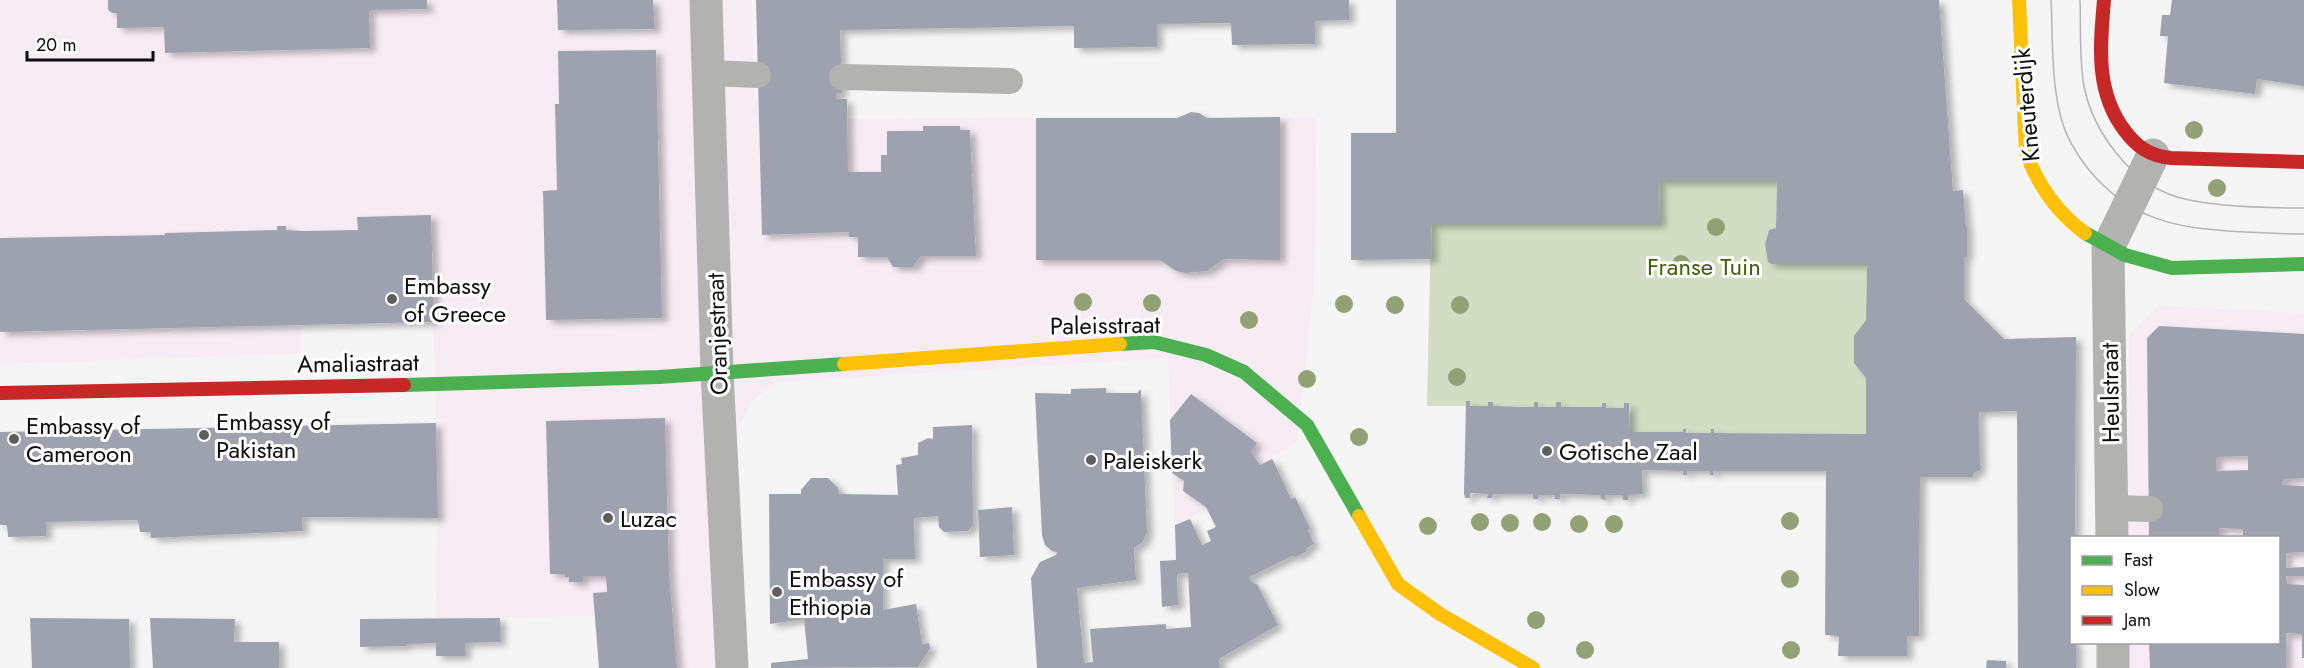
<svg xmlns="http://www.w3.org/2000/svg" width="2304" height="668" viewBox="0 0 2304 668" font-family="Jost,sans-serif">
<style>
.commercial{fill:#f7ecf4}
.green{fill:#d2ddc4}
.building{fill:#9ea2ae;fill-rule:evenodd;filter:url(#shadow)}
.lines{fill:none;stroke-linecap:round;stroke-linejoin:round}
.lane{stroke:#b2b2b1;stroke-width:26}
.street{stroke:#b2b2b1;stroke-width:33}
.fast{stroke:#4caf50;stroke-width:14}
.slow{stroke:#ffc107;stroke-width:14}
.jam{stroke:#c62828;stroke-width:14}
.tram{stroke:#b4b4b5;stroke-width:1.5}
.tree{fill:#93a176}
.poi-dot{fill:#5e5e5f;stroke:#fff;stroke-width:2}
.labels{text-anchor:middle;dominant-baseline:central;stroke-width:6;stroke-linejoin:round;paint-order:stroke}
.street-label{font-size:24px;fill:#0d0d0e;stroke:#fff}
.park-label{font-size:24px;fill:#435d0e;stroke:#fff}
.poi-label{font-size:24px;fill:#0d0d0e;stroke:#fff;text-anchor:start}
</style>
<defs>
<filter id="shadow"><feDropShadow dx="6" dy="4" stdDeviation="3" flood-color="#0004"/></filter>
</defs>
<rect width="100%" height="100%" fill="#f5f5f6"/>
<!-- commercial -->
<g class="commercial">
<polygon points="0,0 752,0 754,99 847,119 1177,118 1191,112 1199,113 1207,118 1316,117 1314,284 1297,442 1260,465 1190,519 1175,525 1168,358 776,382 752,401 739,427 735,458 742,668 599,668 595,616 436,618 438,518 431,216 357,217 358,230 300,230 301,353 0,364"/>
<polygon points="2159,306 2304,313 2304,668 2128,668 2128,643 2278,642 2278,538 2128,537 2129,333"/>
</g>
<!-- green -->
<polygon class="green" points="1659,181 1777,181 1776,228 1769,230 1765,244 1769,263 1772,264 1867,264 1866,320 1856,363 1866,378 1866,434 1714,433 1713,429 1711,429 1711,433 1687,433 1686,429 1683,429 1683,432 1630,432 1630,408 1628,403 1624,403 1624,408 1606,408 1605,403 1602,403 1602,407 1538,407 1537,402 1534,402 1534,407 1493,406 1493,402 1489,402 1488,406 1470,406 1470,401 1466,401 1466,406 1427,406 1431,224 1660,223"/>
<!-- building -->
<g class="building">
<polygon points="108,0 427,0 427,9 369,10 370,48 165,53 164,27 117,28 117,13 112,13 108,10"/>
<polygon points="557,0 653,0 655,29 558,30"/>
<polygon points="756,0 1349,0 1349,20 1315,21 1315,44 1232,45 1231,23 1157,24 1157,47 1074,48 1074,26 840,30 842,93 837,93 836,99 847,99 848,172 881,172 881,155 887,155 887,131 923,131 923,126 960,126 960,130 970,130 976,256 921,256 913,267 893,267 887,257 858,257 858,237 849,237 849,232 762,235"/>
<polygon points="1396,0 1939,0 1953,191 1963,190 1966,227 1967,227 1967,257 1964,257 1964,299 2004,339 2076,337 2075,537 2072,537 2072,642 2076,642 2076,668 2018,668 2017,411 1979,412 1980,471 1974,472 1973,477 1920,477 1919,636 1907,636 1907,656 1838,656 1839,636 1825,635 1826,471 1713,471 1714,475 1710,475 1710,471 1687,471 1687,475 1683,475 1683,471 1642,470 1643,494 1628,495 1628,500 1623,500 1623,495 1605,495 1606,500 1601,499 1600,495 1560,494 1560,499 1555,499 1555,495 1538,495 1538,499 1533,499 1533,494 1493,494 1492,498 1487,498 1488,494 1470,493 1470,498 1465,498 1464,493 1466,401 1470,401 1470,406 1488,406 1488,402 1493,402 1493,406 1534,407 1534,402 1538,402 1538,407 1556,407 1556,402 1561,402 1561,407 1602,407 1602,403 1606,403 1606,408 1624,408 1624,403 1629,403 1630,432 1683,432 1683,429 1686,429 1686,433 1711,433 1711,429 1714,429 1714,433 1866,434 1866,378 1854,363 1854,336 1866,320 1867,264 1771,264 1768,262 1765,244 1769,230 1776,228 1777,181 1659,181 1660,224 1431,224 1432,259 1351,260 1351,133 1396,133"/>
<polygon points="2172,0 2304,0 2304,86 2257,79 2255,94 2164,83 2168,36 2160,36 2162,15 2170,15"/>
<polygon points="656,50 662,318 546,320 543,191 557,190 555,104 559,104 558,51"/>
<polygon points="1191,112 1199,113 1207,118 1280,117 1280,260 1224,259 1207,271 1186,273 1176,271 1160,260 1036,260 1036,118 1177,118"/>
<polygon points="431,215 434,322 0,332 0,238 165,235 165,233 277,230 277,226 286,226 286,230 302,231 358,230 357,217"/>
<path d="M2159 326 2304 334V478L2286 479 2282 482V485L2304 486V552L2286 553V568L2304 567V576H2286L2287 584 2304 585V658H2302V634L2286 633V668H2150L2149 642H2278V537H2243V529L2219 528V537H2149L2147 338ZM2248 456V470L2216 471V457Z"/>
<polygon points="1106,388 1106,393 1138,393 1139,390 1141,390 1147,533 1142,543 1134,548 1136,580 1077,588 1084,663 1093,662 1090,629 1166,624 1166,629 1191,627 1188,573 1177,574 1178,605 1162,607 1160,561 1176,560 1175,525 1190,519 1202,545 1211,541 1207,531 1216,527 1206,507 1183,491 1184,481 1172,473 1170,420 1191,394 1257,443 1251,452 1260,465 1272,459 1274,462 1291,499 1295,497 1310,528 1308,530 1314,544 1307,548 1306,552 1296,557 1292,556 1249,577 1252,583 1257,584 1278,625 1219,659 1220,668 1037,668 1031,578 1040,562 1056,555 1057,552 1052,551 1045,545 1042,535 1035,393 1071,394 1071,389"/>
<polygon points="665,418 669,572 677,668 599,668 593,593 607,592 606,576 583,576 583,582 569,582 569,577 565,577 565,574 550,574 546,421"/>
<polygon points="436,423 438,518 302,517 303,531 151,538 151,532 140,532 138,520 46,522 46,536 8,537 7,525 0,525 0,432"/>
<polygon points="972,425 973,525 968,531 944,532 939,527 938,516 914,518 915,559 883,559 883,610 916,604 922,644 929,643 930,649 918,667 771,668 771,663 808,659 804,619 770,624 769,494 801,494 801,490 811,478 828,478 838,488 839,494 898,495 896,465 902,464 901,458 918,455 918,443 928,438 933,439 933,427"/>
<polygon points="1012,507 1014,555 980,557 978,510"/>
<polygon points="30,618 129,619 130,668 32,668"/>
<polygon points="150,618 235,619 234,642 279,642 279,668 153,668"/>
<polygon points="500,618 500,642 465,643 465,656 436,656 436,643 406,644 406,646 360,647 360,619"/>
<polygon points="1987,660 2006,661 2006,668 1986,668"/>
</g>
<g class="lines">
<!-- lane -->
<g class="lane">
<polyline points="709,73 758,75"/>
<polyline points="842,77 1010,81"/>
<polyline points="2112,508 2150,509"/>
</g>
<!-- street -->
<g class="street">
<polyline points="706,0 717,372 732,668"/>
<polyline points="2112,538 2108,248 2153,155"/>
<polyline points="2113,642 2113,668"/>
</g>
<!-- fast -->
<g class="fast">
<polyline points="2085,233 2125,255 2172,268 2304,264"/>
<polyline points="1120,344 1154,342 1206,355 1244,372 1307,425 1359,516"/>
<polyline points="404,385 659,377 844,364"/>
</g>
<!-- slow -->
<g class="slow">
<path d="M2019 0 2026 153C2038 185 2056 212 2085 233"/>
<polyline points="844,364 1120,344"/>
<polyline points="1359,516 1398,584 1440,614 1533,668"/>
</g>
<!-- jam -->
<g class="jam">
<path d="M2104 0C2100 46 2095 92 2125 131 2137 147 2150 156 2171 158L2304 162"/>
<polyline points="0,393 404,385"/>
</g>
<!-- tram -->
<g class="tram">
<path d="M2051 0C2053 39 2051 80 2061 118 2066 137 2077 155 2089 170 2132 222 2181 229 2245 232 2264 233 2284 234 2304 234"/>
<path d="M2080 0C2081 29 2079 58 2084 86 2093 132 2131 183 2177 197 2211 207 2268 208 2304 208"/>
</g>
</g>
<!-- trees -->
<g class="tree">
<circle cx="2194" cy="130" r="9"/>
<circle cx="2217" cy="188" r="9"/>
<circle cx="1716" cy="227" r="9"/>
<circle cx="1681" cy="264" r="9"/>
<circle cx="1083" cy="302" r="9"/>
<circle cx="1152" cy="303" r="9"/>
<circle cx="1344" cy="304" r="9"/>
<circle cx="1395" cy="305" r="9"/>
<circle cx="1460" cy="305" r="9"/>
<circle cx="1249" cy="320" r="9"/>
<circle cx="1457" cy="377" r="9"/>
<circle cx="1307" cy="379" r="9"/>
<circle cx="1359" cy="437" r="9"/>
<circle cx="1790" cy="521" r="9"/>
<circle cx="1480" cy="522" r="9"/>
<circle cx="1542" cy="522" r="9"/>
<circle cx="1510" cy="523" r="9"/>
<circle cx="1579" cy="524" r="9"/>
<circle cx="1614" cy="524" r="9"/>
<circle cx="1428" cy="526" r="9"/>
<circle cx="1790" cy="579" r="9"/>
<circle cx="1536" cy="620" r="9"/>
<circle cx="1585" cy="650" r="9"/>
<circle cx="1791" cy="650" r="9"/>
</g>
<!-- markers -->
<g class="poi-dot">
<circle cx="392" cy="299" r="6"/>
<circle cx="204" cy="435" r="6"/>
<circle cx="14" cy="439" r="6"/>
<circle cx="1547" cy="451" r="6"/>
<circle cx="1091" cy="460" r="6"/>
<circle cx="608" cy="518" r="6"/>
<circle cx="777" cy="592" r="6"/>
</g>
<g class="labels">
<!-- street labels -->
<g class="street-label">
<text transform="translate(2026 105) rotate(-95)">Kneuterdijk</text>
<text transform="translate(1105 325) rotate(-1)">Paleisstraat</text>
<text transform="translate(717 334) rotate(-92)">Oranjestraat</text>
<text transform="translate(358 363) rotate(-1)">Amaliastraat</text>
<text transform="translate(2110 393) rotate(-91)">Heulstraat</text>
</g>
<!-- park labels -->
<g class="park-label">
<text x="1704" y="266">Franse Tuin</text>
</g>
<!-- poi labels -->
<g class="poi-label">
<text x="404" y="285">Embassy<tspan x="404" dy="28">of Greece</tspan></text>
<text x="216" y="421">Embassy of<tspan x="216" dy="28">Pakistan</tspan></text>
<text x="26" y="425">Embassy of<tspan x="26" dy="28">Cameroon</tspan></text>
<text x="1559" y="451">Gotische Zaal</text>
<text x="1103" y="460">Paleiskerk</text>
<text x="620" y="518">Luzac</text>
<text x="789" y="578">Embassy of<tspan x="789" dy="28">Ethiopia</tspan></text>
</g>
</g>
<!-- legend -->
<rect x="2070" y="536" width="210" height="108" fill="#ffffff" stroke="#9e9e9f" stroke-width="1.5"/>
<rect x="2082" y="556" width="30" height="9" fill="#4caf50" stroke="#9e9e9f" stroke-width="1.5"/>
<text x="2124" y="566" font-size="18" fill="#0d0d0e">Fast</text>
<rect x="2082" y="586" width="30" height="9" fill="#ffc107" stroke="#9e9e9f" stroke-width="1.5"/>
<text x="2124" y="596" font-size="18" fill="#0d0d0e">Slow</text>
<rect x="2082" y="616" width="30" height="9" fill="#c62828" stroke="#9e9e9f" stroke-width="1.5"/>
<text x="2124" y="626" font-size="18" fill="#0d0d0e">Jam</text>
<!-- scale -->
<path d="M27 51v9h126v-9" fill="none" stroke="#0d0d0e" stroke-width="3"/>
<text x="36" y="51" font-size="18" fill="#0d0d0e" stroke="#ffffff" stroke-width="4.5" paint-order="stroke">20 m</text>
</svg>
